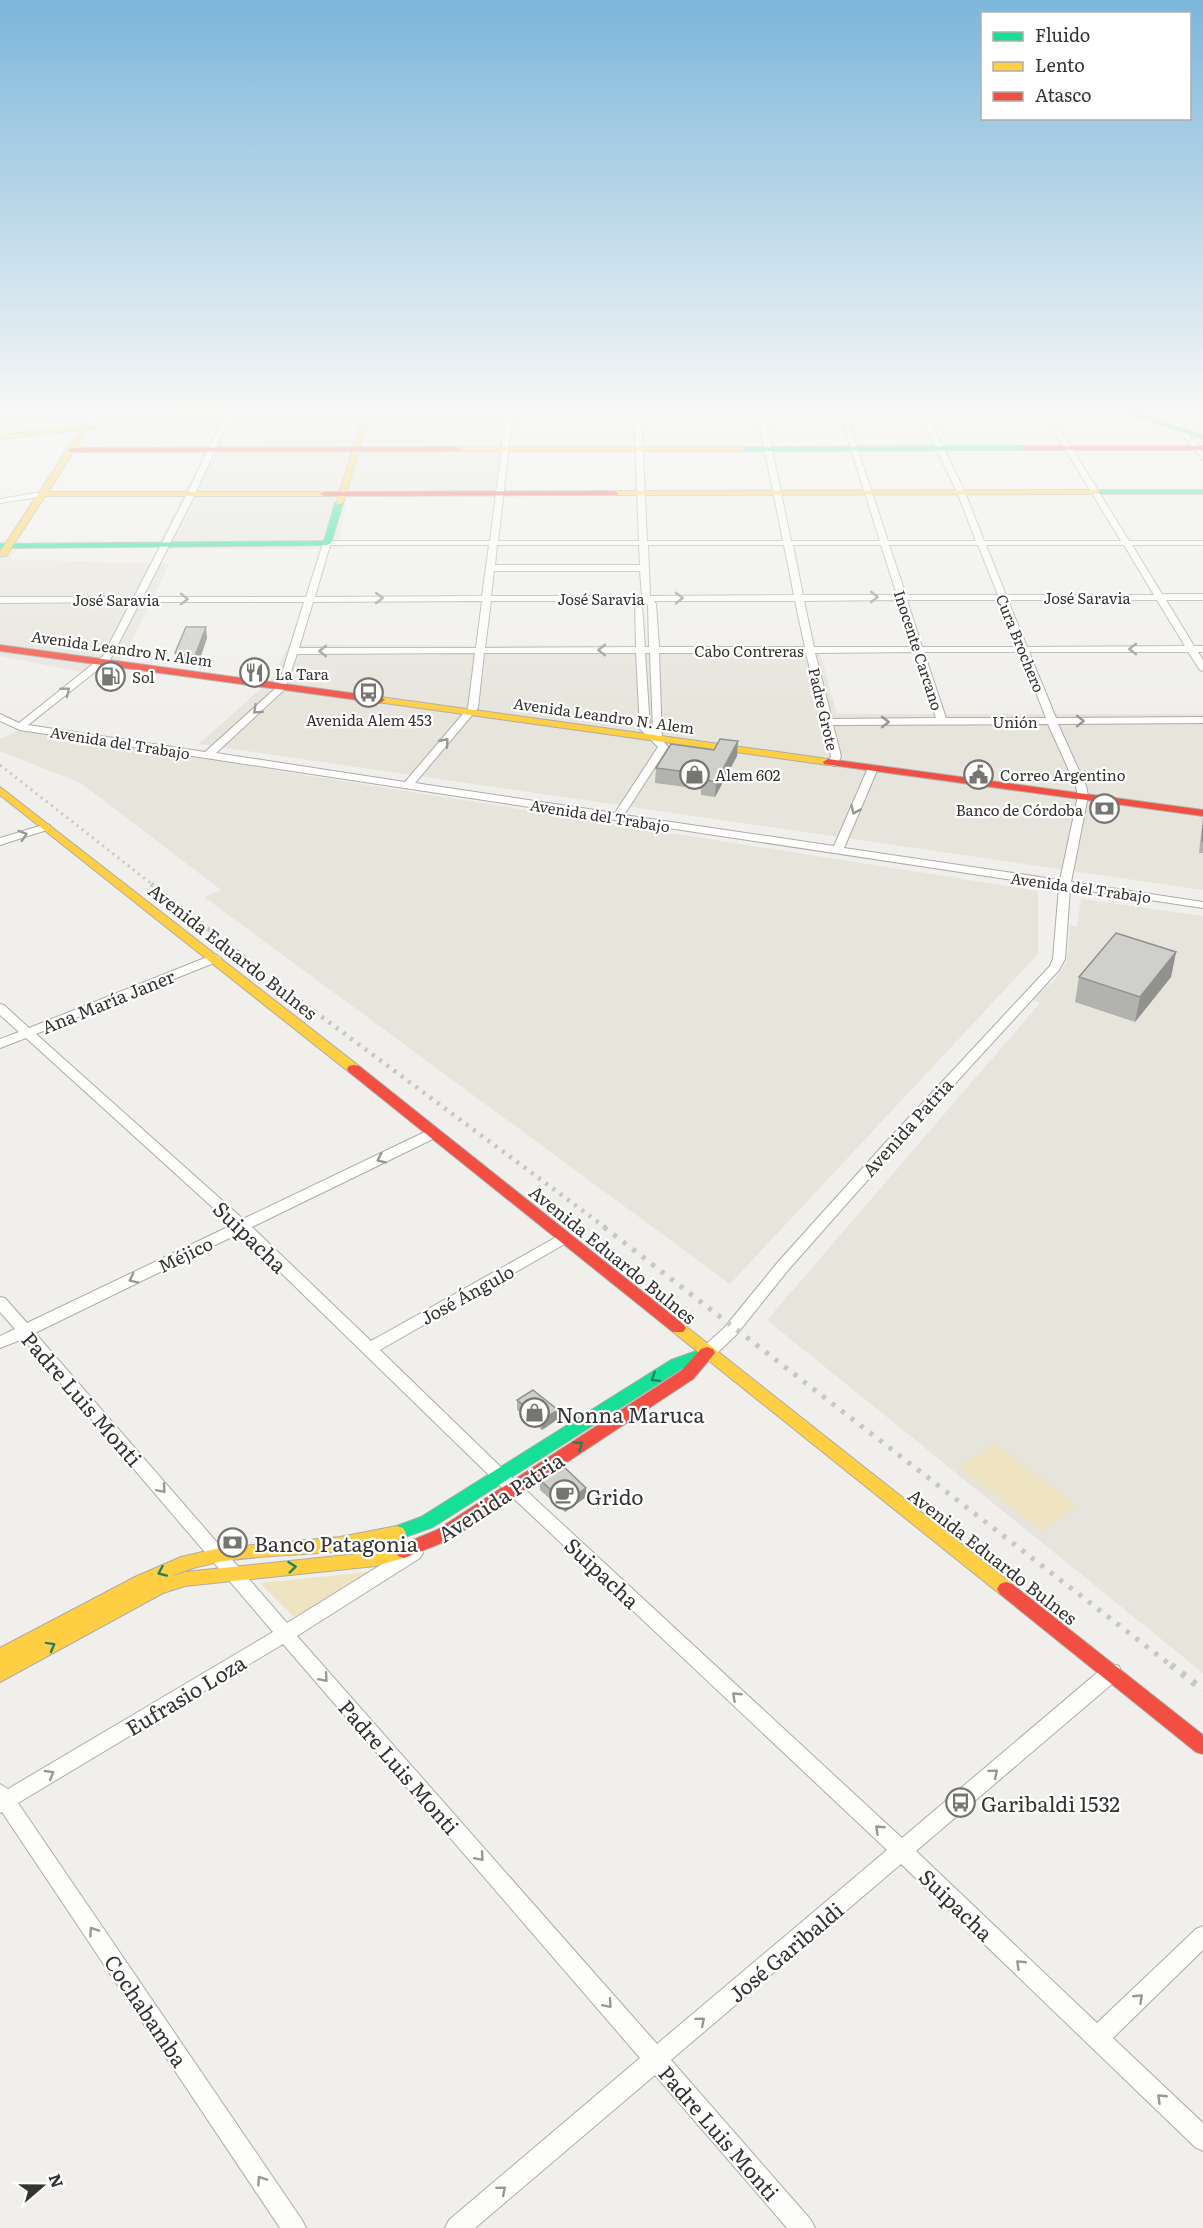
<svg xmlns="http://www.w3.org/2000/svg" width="1203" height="2228" viewBox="0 0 1203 2228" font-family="Literata,serif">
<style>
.built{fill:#e6e4db}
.green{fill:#eee4c2}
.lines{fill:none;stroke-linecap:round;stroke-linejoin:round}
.street-casing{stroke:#adacaa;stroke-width:2}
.fast-casing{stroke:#adacaa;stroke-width:2}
.slow-casing{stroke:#adacaa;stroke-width:2}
.jam-casing{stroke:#adacaa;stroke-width:2}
.street{fill:#fdfdfc;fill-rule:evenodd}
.fast{fill:#16e098;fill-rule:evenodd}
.slow{fill:#ffcf43;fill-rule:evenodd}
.jam{fill:#f24e42;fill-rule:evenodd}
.rail-far3{stroke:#c7c7c7;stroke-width:3;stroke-dasharray:2 4.5;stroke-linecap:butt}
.rail-far2{stroke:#c7c7c7;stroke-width:4.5;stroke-dasharray:3 6;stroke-linecap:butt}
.rail-far1{stroke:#c7c7c7;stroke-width:5;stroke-dasharray:4 8;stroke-linecap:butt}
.rail{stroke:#c7c7c7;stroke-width:7;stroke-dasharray:4.5 9;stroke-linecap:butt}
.wall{fill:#b2b2af}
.shaded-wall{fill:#91918f}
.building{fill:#cfcfcc;stroke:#91918f;stroke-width:1.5}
.oneway{stroke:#989896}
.oneway2{stroke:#26815f}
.labels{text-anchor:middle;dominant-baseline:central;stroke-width:4.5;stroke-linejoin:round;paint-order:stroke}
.far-street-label{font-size:15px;fill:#343331;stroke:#fff}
.far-poi-label{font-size:15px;fill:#343331;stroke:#fff;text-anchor:start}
.street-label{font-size:18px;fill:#343331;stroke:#fff}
.near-street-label{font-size:21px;fill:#343331;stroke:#fff}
.near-poi-label{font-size:21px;fill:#343331;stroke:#fff;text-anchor:start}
</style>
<rect width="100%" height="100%" fill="#f0efec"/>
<!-- built -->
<g class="built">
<polygon points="0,408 518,408 509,453 505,497 348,496 337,549 156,549 202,455 63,453 78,432 0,440"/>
<polygon points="0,541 22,541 10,559 169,564 125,656 97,675 0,656"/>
<polygon points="288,645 818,646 837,714 1203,714 1203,890 199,744 274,677"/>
<polygon points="20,730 1038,891 1038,954 730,1284 204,897 221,890 81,783 0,751 0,739"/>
<polygon points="1081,899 1203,916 1203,1673 767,1320 1040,1003 1032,999 1054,981 1067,961 1070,925 1077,927"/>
</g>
<!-- green -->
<g class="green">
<polygon points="994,1443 1076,1505 1077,1505 1042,1531 959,1467"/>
<polygon points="368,1572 295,1618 260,1583"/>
</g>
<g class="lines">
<defs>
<g id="street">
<polygon points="0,408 5,408 0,412"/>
<polygon points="96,408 102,408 89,429 83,429"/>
<path d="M228 408H234L195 494 143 597H306L323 543 327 541H490L507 408H1203V411H1170L1203 453V460L1163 411H1049L1129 541H1203V545H1132L1162 594H1203V600H1166L1194 646H1203V652H1198L1203 660V671L1200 670 1188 652H1029L1056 718 1203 717V723L1058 724 1086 786 1088 796 1071 882 1203 902V908L1070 888 1065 959 1059 970 896 1148 789 1269 736 1335 713 1357H701L699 1353 701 1349 725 1327 778 1262 886 1142 1050 966 1053 959 1059 887 20 730 0 721V714L19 723 103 656 131 602 0 603V597H134L187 494ZM513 411H634L639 541H498ZM641 411H757L783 541H647ZM764 411H839L880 541H791ZM845 411H918L957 492 976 541H888ZM925 411H1042L1121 541H984L965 492ZM330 545H489L482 596 315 597ZM497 545H639L640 565H495ZM648 545H784L794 595 650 596ZM793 545H881L897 595H803ZM889 545H978L998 595H906ZM986 545H1124L1154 595H1006ZM494 571H640L642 596H491ZM899 600 913 647H814L804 601ZM907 600H1000L1018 647H922ZM1008 600H1157L1185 646 1027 647ZM482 601 476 648H299L313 602ZM491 601H635L636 647 485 648ZM654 601H795L805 647H659L656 604ZM140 602H304L278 686 205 752 28 725 110 660ZM645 602 648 605 649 647H645L642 604ZM915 652 936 718 832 719 815 653ZM924 652H1020L1046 718H946ZM475 653 468 708 405 782 216 753 285 689 297 654ZM484 653H636L640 729 658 747 615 813 415 783 478 708ZM645 653H650L653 731 650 728ZM659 653H806L831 756 828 763 833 766 837 765 841 756 833 725 1048 724 1076 786 1078 796 1060 880 844 848 878 768 873 765 868 768 834 846 624 815 668 747 662 740Z"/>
<polygon points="42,492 46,494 45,496 0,503 0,499"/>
<polygon points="46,824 50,825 50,829 0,845 0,838"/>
<path d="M215 954 221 958 219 961 36 1034 243 1219 429 1130H439L441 1133 439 1136 252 1227 371 1341 560 1235H570L572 1238 570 1241 380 1350 505 1471 902 1838 1105 1666 1112 1664 1119 1666 1121 1672 1119 1678 916 1851 1097 2023 1196 1929 1203 1926V1950L1113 2038 1203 2123V2151L1195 2147 901 1864 671 2060 811 2220 815 2228H787L655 2075 475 2228H445L449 2220 640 2058 283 1644 18 1803 302 2220 306 2228H280L2 1812 0 1813V1784L8 1789 273 1632 23 1339 0 1348V1336L15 1329 0 1312V1297L5 1298 27 1323 232 1225 26 1038 0 1048V1039L19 1032 0 1015V1004L4 1005 29 1028ZM240 1233 493 1479 887 1850 657 2044 297 1636 420 1558 423 1553 420 1548 414 1546 408 1548 287 1623 35 1333Z"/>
</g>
<g id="fast">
<polygon points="1113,408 1122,408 1203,435 1203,439"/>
<polygon points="1024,446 1027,446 1027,450 742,451 738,449 742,447"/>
<rect x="1093" y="490" width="110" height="4"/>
<polygon points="339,501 343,503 331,543 327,545 0,548 0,544 324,541 335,503"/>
<polygon points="702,1349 708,1351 710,1355 708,1359 683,1368 433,1527 397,1540 391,1538 388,1533 391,1528 421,1517 671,1360"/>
</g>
<g id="slow">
<polygon points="242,408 261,408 88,429 48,492 324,492 328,494 327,496 45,496 6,556 0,556 0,552 80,430 0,439 0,435"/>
<polygon points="365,408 371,408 343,503 336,505"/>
<polygon points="457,447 742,447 746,449 742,451 454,451 453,449"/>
<polygon points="1096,490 1099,490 1099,494 614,495 610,493 614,491"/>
<polygon points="380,697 828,759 833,762 828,765 377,702 377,698"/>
<polygon points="0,787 359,1066 361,1069 359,1072 349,1072 0,795"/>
<polygon points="678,1323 683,1324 1012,1584 1015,1589 1012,1594 1006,1596 1000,1594 673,1332 670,1328 673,1324"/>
<path d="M397 1526 403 1528 406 1533 403 1538 397 1540C378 1544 358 1549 338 1551 283 1558 222 1553 170 1577L185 1572 376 1552 404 1544 410 1546 413 1551 410 1556 376 1566 185 1586 163 1593 0 1682V1648L135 1577 181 1557 220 1548 340 1537Z"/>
</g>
<g id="jam">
<rect x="1021" y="446" width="182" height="4"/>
<polygon points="457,447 461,449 460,451 72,452 68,450 72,448"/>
<polygon points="614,491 618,493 617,495 324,496 320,494 324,492"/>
<polygon points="0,645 380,697 385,700 380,703 0,651"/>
<polygon points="828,759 1203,810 1203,816 824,764 823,762"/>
<polygon points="354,1065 359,1066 683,1324 686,1328 683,1332 673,1332 349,1072 347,1069 349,1066"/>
<polygon points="707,1347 713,1349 715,1353 693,1379 449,1540 404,1558 398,1556 395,1551 398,1546 437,1530 681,1371 701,1349"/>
<polygon points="1006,1582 1012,1584 1203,1735 1203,1754 1196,1752 1000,1594 997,1589 1000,1584"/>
</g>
</defs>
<!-- street casing -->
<use href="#street" class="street-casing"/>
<!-- fast casing -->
<use href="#fast" class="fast-casing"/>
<!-- slow casing -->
<use href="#slow" class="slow-casing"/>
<!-- jam casing -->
<use href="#jam" class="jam-casing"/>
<!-- street -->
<use href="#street" class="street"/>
<!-- fast -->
<use href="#fast" class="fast"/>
<!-- slow -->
<use href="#slow" class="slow"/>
<!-- jam -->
<use href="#jam" class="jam"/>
<!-- rail-far3 -->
<polyline class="rail-far3" points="0,765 153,885"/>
<!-- rail-far2 -->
<polyline class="rail-far2" points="151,884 291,994 606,1228"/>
<!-- rail-far1 -->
<polyline class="rail-far1" points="604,1227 1173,1667"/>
<!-- rail -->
<polyline class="rail" points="1171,1665 1203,1690"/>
</g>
<!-- wall -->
<g class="wall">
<polygon points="207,638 197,667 177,664 175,653"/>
<polygon points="737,756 715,797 701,795 701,789 655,783 656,768"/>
<polygon points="1203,817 1203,853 1199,853"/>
<polygon points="1176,952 1171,977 1135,1022 1075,1002 1079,977"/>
<polygon points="517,1400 558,1410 558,1419 542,1430 517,1410"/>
<polygon points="540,1480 586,1497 565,1512 540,1490"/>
</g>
<!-- shaded-wall -->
<g class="shaded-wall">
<polygon points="206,627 207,638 197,667 195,656"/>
<polygon points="738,741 737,756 715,797 716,782"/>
<polygon points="1176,952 1171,977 1135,1022 1140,997"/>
<polygon points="558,1410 558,1419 542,1430 542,1420"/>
<polygon points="586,1488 586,1497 565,1512 565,1502"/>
</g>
<!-- building -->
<g class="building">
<polygon points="186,627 206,627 195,656 175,653"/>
<polygon points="720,739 738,741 716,782 701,779 704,774 656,768 671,744 714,750"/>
<polygon points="1203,825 1203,841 1202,841"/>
<polygon points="1116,933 1176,952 1140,997 1079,977"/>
<polygon points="533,1390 558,1410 542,1420 517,1400"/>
<polygon points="563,1466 586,1488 565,1502 540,1480"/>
</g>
<!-- one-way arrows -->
<defs><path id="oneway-chevron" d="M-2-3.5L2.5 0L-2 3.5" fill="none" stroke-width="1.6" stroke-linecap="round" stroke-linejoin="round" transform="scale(1.5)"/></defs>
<g class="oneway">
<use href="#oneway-chevron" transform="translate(874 597)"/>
<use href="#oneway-chevron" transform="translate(379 598)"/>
<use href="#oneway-chevron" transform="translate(679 598)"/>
<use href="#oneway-chevron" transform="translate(184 599)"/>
<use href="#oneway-chevron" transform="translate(1133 649) rotate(180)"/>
<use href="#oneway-chevron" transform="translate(602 650) rotate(180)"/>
<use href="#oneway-chevron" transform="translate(323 651) rotate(180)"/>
<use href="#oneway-chevron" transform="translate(66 691) rotate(-38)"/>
<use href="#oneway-chevron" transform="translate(257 710) rotate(137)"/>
<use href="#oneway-chevron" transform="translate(1080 721)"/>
<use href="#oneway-chevron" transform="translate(885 722)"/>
<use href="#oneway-chevron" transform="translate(445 742) rotate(-48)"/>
<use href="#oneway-chevron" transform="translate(855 810) rotate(114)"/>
<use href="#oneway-chevron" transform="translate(23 835) rotate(-18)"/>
<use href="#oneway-chevron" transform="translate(381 1159) rotate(154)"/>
<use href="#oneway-chevron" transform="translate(133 1279) rotate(154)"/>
<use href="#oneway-chevron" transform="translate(162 1489) rotate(49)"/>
<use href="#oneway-chevron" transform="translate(324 1678) rotate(49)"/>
<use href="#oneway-chevron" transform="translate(736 1696) rotate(-137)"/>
<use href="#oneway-chevron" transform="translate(994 1773) rotate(-40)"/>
<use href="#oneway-chevron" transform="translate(50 1774) rotate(-31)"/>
<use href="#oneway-chevron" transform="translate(879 1829) rotate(-137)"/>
<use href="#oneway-chevron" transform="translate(480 1857) rotate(49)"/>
<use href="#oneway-chevron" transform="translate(93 1931) rotate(-124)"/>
<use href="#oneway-chevron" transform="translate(1020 1964) rotate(-136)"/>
<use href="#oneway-chevron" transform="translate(1139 1998) rotate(-44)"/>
<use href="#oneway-chevron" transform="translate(608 2004) rotate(49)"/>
<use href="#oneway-chevron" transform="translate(701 2021) rotate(-40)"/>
<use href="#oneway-chevron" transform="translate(1161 2098) rotate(-136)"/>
<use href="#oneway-chevron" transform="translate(261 2180) rotate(-124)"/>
<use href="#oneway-chevron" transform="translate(502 2190) rotate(-40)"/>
</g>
<g class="oneway2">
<use href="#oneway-chevron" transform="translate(655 1378) rotate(148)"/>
<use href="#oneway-chevron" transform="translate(579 1445) rotate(-33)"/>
<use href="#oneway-chevron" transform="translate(292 1567) rotate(-6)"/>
<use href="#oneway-chevron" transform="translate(162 1572) rotate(156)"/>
<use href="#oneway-chevron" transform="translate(51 1646) rotate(-29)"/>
</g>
<!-- sky -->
<linearGradient id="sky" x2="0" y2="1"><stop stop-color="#7bb6db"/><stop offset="0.57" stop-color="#f8f8f6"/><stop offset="1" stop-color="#f8f8f6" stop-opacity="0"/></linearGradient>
<rect width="1203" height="720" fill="url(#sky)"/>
<!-- icons -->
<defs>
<symbol id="restaurant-ring" viewBox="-11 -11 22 22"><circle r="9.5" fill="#fff" stroke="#767572" stroke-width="1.5"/><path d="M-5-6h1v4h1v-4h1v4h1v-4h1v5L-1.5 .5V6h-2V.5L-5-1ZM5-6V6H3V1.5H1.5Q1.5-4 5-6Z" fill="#767572"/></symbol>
<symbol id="fuel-ring" viewBox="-11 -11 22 22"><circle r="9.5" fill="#fff" stroke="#767572" stroke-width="1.5"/><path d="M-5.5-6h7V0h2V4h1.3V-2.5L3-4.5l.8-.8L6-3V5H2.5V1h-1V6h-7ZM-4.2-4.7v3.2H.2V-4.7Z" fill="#767572"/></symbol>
<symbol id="bus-ring" viewBox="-11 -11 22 22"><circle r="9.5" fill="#fff" stroke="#767572" stroke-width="1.5"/><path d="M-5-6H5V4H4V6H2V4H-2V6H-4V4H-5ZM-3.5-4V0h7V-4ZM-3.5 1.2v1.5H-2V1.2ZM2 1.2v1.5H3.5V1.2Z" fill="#767572"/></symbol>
<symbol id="shop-ring" viewBox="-11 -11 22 22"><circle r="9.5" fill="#fff" stroke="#767572" stroke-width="1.5"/><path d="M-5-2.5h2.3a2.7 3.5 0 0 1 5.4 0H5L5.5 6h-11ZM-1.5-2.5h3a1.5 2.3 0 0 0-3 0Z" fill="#767572"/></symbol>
<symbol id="civic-ring" viewBox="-11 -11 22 22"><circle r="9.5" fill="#fff" stroke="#767572" stroke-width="1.5"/><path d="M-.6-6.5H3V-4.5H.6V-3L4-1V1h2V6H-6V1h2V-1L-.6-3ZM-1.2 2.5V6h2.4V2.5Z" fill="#767572"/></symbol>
<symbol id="bank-ring" viewBox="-11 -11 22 22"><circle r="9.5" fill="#fff" stroke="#767572" stroke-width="1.5"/><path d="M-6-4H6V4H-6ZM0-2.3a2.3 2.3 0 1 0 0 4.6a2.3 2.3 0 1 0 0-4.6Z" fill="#767572"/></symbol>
<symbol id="cafe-ring" viewBox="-11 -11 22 22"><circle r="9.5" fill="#fff" stroke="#767572" stroke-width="1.5"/><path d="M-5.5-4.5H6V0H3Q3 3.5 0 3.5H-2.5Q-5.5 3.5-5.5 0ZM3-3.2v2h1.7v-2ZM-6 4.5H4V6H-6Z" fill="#767572"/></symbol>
</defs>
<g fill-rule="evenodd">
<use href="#restaurant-ring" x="238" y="656" width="33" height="33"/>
<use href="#fuel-ring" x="94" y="660" width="33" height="33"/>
<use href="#bus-ring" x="352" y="676" width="33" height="33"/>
<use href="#shop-ring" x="678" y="758" width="33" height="33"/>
<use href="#civic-ring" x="962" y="758" width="33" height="33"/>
<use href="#bank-ring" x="1088" y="792" width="33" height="33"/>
<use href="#shop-ring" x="518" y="1396" width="33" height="33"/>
<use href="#cafe-ring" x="548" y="1478" width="33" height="33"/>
<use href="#bank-ring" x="216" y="1526" width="33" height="33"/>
<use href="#bus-ring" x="944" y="1786" width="33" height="33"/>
</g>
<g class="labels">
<!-- far-street labels -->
<g class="far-street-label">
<text x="1087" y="597">José Saravia</text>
<text x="601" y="598">José Saravia</text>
<text x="116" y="599">José Saravia</text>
<text transform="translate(1021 643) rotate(68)">Cura Brochero</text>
<text transform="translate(122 648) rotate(8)">Avenida Leandro N. Alem</text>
<text x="749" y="650">Cabo Contreras</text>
<text transform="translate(919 650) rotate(72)">Inocente Carcano</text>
<text transform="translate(824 709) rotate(77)">Padre Grote</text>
<text transform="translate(604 715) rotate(8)">Avenida Leandro N. Alem</text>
<text x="1015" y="721">Unión</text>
<text transform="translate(120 742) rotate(9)">Avenida del Trabajo</text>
<text transform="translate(600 815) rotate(9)">Avenida del Trabajo</text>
<text transform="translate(1081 887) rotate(8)">Avenida del Trabajo</text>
</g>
<!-- far-poi labels -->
<g class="far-poi-label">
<text x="275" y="673">La Tara</text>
<text x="132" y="676">Sol</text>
<text x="369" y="719" text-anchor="middle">Avenida Alem 453</text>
<text x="715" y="774">Alem 602</text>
<text x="1000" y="774">Correo Argentino</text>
<text x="1083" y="809" text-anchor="end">Banco de Córdoba</text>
</g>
<!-- street labels -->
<g class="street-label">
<text transform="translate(233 951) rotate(38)">Avenida Eduardo Bulnes</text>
<text transform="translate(108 1001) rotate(-22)">Ana María Janer</text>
<text transform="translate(907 1127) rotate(-48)">Avenida Patria</text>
<text transform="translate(185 1254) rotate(-26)">Méjico</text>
<text transform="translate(613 1254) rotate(39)">Avenida Eduardo Bulnes</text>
<text transform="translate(467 1294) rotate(-29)">José Ángulo</text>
<text transform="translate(993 1556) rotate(38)">Avenida Eduardo Bulnes</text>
</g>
<!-- near-street labels -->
<g class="near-street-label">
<text transform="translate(251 1236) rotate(44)">Suipacha</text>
<text transform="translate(83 1398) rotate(49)">Padre Luis Monti</text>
<text transform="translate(500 1496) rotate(-33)">Avenida Patria</text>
<text transform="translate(603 1572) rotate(43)">Suipacha</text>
<text transform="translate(185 1694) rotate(-31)">Eufrasio Loza</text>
<text transform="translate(400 1766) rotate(49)">Padre Luis Monti</text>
<text transform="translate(957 1904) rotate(44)">Suipacha</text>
<text transform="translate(785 1951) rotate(-40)">José Garibaldi</text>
<text transform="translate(147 2010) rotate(56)">Cochabamba</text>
<text transform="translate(720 2132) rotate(49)">Padre Luis Monti</text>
</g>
<!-- near-poi labels -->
<g class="near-poi-label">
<text x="556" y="1413">Nonna Maruca</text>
<text x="586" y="1495">Grido</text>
<text x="254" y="1542">Banco Patagonia</text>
<text x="981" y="1802">Garibaldi 1532</text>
</g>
</g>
<!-- legend -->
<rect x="981" y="12" width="210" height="108" fill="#ffffff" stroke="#aeadad" stroke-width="1.5"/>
<rect x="993" y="32" width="30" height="9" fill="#16e098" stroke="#aeadad" stroke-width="1.5"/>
<text x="1035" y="42" font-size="18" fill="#343331">Fluido</text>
<rect x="993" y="62" width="30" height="9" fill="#ffcf43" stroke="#aeadad" stroke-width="1.5"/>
<text x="1035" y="72" font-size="18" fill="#343331">Lento</text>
<rect x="993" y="92" width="30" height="9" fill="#f24e42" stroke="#aeadad" stroke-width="1.5"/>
<text x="1035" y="102" font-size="18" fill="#343331">Atasco</text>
<!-- north arrow -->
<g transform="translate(42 2186) rotate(70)" stroke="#ffffff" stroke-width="4.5" paint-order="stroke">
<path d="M0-4.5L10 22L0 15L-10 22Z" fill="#343331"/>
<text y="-9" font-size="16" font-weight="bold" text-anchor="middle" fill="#343331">N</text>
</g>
</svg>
